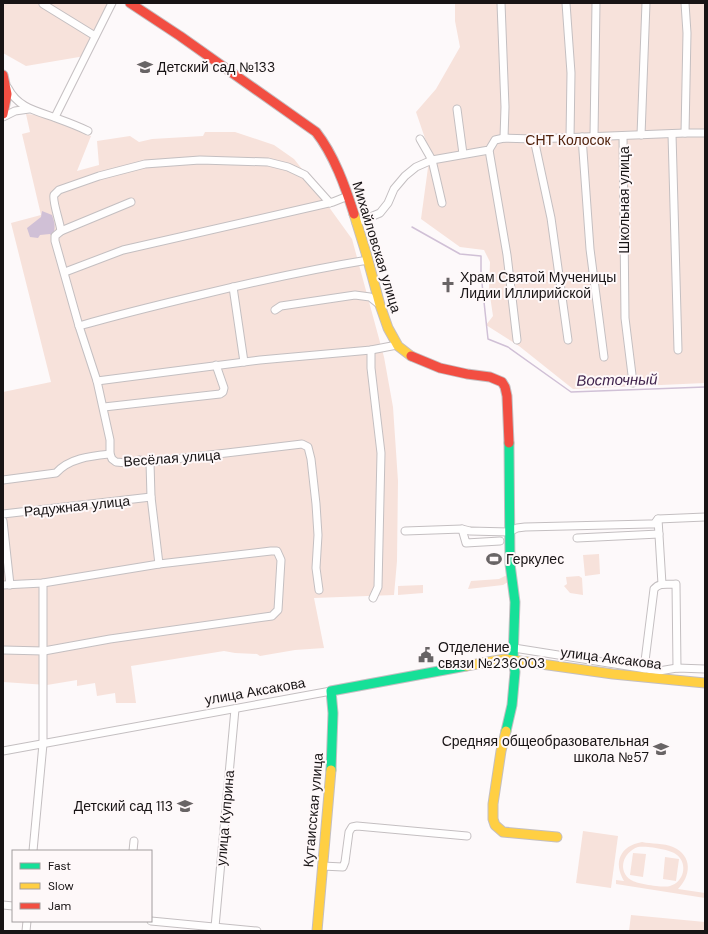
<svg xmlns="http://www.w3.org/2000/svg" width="708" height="934" viewBox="0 0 708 934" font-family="'DM Sans',sans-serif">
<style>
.green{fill:#f7e2db;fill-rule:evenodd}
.water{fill:#d0c0d6}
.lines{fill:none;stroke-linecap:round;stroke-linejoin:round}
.stream{stroke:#d0c0d6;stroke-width:1.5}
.street-casing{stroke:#c4bfc1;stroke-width:9}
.fast-casing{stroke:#c4bfc1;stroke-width:11}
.slow-casing{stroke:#c4bfc1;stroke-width:11}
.jam-casing{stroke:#c4bfc1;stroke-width:11}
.street{stroke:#fffefe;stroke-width:7}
.fast{stroke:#16e098;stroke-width:9}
.slow{stroke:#ffcf43;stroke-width:9}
.jam{stroke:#f24e42;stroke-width:9}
.labels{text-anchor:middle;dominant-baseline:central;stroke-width:4;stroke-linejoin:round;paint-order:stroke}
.poi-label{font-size:14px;fill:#181415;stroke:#fef8f9;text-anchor:start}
.park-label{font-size:14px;fill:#50210b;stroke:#fef8f9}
.street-label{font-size:14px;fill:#181415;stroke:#fef8f9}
.water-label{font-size:15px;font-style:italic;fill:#40244c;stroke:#fef8f9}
</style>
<rect width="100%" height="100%" fill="#fdf9fa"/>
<!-- green -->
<g class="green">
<polygon points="3,3 114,3 85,56 26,66 3,53"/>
<polygon points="455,3 705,3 705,383 573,389 519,346 486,325 493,316 489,289 490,262 484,250 460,247 421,219 430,153 416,112 436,89 460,47 455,21"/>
<polygon points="26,114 40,115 91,136 77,171 99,165 97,141 130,136 139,142 152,139 203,136 205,132 235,132 274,145 294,159 302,169 308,181 326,203 352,239 384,357 393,407 398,481 397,561 394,595 314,598 324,648 295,650 260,656 257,654 235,653 224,651 131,666 136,703 116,703 115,693 97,696 95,683 77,686 77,680 47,685 3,682 3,392 51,382 11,223 41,215 22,134 30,132"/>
<polygon points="599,554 600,574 585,576 583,555"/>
<polygon points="507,575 508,582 503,585 468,589 471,581 499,579"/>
<polygon points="579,576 582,578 583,595 570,593 564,586 567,584 566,577"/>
<polygon points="423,585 423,593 398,595 398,586"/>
<polygon points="583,831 618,836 611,888 576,883"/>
<path d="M642 842C651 844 664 843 673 847 693 856 691 876 678 889L705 893V898L616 884V880L624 881C613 862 620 846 642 842ZM638 847C646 846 670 849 677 855 688 864 684 882 670 886 664 888 637 884 631 880 617 871 623 852 638 847Z"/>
<polygon points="633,853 646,854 643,877 630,875"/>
<polygon points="665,857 679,859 676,881 663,879"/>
<polygon points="631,915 705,922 705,931 629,931"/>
</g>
<!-- water -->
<path class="water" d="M42 211 52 215C55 224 56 228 52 237L50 234 40 235 38 238 30 237 27 228 41 217Z"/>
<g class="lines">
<!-- stream -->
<polyline class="stream" points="412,227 460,254 481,256 481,274 488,339 508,347 571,392 705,387"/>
<defs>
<g id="street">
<polyline points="501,3 505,107 504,138"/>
<polyline points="566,3 571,73 570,138"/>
<polyline points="43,4 95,36"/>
<path d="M8 88C18 108 37 111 56 118 67 122 78 126 88 131"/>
<polyline points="457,109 463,154"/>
<polyline points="3,117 15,111 29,109"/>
<polyline points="55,117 112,3"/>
<polyline points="685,133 687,33 685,3"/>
<polyline points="672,134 678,350"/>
<polyline points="641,135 646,3"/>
<polyline points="594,136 596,3"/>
<polyline points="623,136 625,318 633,383"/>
<polyline points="582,137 590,249 604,357"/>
<polyline points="420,139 432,160 442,203"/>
<polyline points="534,139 551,218 568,340"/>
<polyline points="489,150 507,255 517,340"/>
<polyline points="356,223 380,213 388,203 394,189 405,176 416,167 432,160 489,150 495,140 504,138 534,139 685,133 705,133"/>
<polyline points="61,231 131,202"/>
<polyline points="65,272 123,250 333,202 348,196"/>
<polyline points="233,287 244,362"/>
<polyline points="275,310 281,306 355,295 370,297 380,305"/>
<path d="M79 326C121 314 162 304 204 294 258 281 313 269 368 260"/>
<polyline points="371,350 371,368 381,453 378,587 373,598"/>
<polyline points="97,381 260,360 371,350 397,345"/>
<polyline points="104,407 220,394 223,392 224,388 216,365"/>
<polyline points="150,462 151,497 159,564"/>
<path d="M3 480 56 473C69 458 91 456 110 454"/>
<polyline points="3,514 151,497"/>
<polyline points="658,519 662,584"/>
<polyline points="3,521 10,585"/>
<polyline points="462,529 466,543 500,541"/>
<polyline points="405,531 462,529 470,531 509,532 517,528 525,527 649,524 654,524 658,519 705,517"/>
<polyline points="577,538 659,534"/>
<polyline points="3,585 43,583 159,564 271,551 277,551 281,560 278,610 272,616 110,639 44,651 3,650"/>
<path d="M319 590 316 568 318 535 316 504 311 459 308 447 302 444 150 462 139 460 127 463 116 462 112 459 110 454V440L97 381 79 326 55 241V236L61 231C60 222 52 201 54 195 55 194 58 191 59 190L99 176 145 164 200 160 268 162 288 167 305 175 330 203"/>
<polyline points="514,648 659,671 677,668 705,669"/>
<path d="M644 669 654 589C660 582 667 585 676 584L677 668"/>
<polyline points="3,751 331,691"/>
<polyline points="33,851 43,744 43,583"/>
<polyline points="133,851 134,841"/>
<polyline points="322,866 343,867 345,862 349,832 352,827 357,826 467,836"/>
<polyline points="3,905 13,906"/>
<polyline points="151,921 257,931"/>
<polyline points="215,927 235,709"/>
<polyline points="26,931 27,921"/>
</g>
<g id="fast">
<polyline points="506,731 512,705 515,672 513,660 515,602 510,564 509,443"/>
<polyline points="331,770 333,713 331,691 466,666"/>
</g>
<g id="slow">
<polyline points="354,214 366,253 380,305 388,328 398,346 411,356"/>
<polyline points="466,666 505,659 613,674 705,683"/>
<polyline points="506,731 501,751 493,804 493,819 495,825 503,832 557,837"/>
<polyline points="317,931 331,770"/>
</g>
<g id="jam">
<path d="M130 3 180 36 316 132C334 155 345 186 354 214"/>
<polyline points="3,75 7,94 3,114"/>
<polyline points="411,356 440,368 467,374 490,377 502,382 505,387 507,396 509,443"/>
</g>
</defs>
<!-- street casing -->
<use href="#street" class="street-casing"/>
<!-- fast casing -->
<use href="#fast" class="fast-casing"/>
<!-- slow casing -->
<use href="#slow" class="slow-casing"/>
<!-- jam casing -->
<use href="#jam" class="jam-casing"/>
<!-- street -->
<use href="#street" class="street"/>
<!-- fast -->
<use href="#fast" class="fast"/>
<!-- slow -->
<use href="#slow" class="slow"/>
<!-- jam -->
<use href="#jam" class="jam"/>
</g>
<!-- icons -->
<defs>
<symbol id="school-bare" viewBox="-9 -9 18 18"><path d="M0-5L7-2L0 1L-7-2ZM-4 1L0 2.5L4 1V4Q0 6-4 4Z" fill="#686465" stroke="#fef8f9" stroke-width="2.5" paint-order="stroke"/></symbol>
<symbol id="church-bare" viewBox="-9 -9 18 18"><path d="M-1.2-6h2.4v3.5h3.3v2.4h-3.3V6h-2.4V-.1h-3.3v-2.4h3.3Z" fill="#686465" stroke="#fef8f9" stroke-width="2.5" paint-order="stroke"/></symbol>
<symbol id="stadium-bare" viewBox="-9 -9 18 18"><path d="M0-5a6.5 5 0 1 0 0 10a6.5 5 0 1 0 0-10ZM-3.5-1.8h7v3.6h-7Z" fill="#686465" stroke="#fef8f9" stroke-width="2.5" paint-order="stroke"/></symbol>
<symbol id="civic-bare" viewBox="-9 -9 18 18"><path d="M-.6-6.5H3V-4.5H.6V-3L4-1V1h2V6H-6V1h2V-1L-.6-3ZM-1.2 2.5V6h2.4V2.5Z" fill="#686465" stroke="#fef8f9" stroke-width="2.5" paint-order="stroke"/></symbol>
</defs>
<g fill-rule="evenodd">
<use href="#school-bare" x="134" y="56" width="22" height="22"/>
<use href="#church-bare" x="437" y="274" width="22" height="22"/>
<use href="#stadium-bare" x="483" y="548" width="22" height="22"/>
<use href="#civic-bare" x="415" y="644" width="22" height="22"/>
<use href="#school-bare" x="650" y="738" width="22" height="22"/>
<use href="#school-bare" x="174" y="795" width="22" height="22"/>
</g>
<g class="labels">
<!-- poi labels -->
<g class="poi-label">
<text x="157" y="67">Детский сад №133</text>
<text x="460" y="277">Храм Святой Мученицы<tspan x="460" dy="16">Лидии Иллирийской</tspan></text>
<text x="506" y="559">Геркулес</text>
<text x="438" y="647">Отделение<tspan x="438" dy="16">связи №236003</tspan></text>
<text x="649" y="741" text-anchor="end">Средняя общеобразовательная<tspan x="649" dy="16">школа №57</tspan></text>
<text x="173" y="806" text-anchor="end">Детский сад 113</text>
</g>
<!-- park labels -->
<g class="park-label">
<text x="568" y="140">СНТ Колосок</text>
</g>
<!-- street labels -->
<g class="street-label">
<text transform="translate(624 200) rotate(-90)">Школьная улица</text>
<text transform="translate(377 247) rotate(73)">Михайловская улица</text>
<text transform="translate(172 458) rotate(-4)">Весёлая улица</text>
<text transform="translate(77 506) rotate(-6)">Радужная улица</text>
<text transform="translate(611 658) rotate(7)">улица Аксакова</text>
<text transform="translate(255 691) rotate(-10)">улица Аксакова</text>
<text transform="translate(313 810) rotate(-85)">Кутаисская улица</text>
<text transform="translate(225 818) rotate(-85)">улица Куприна</text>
</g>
<!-- water labels -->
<g class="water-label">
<text transform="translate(617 380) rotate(-1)">Восточный</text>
</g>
</g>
<!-- border -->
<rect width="708" height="934" fill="none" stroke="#181415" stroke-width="8"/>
<!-- legend -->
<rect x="12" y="850" width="140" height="72" fill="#fef8f9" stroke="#a29d9e"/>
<rect x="20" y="863" width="20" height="6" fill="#16e098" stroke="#a29d9e"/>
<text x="48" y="870" font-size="12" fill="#181415">Fast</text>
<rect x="20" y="883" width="20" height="6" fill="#ffcf43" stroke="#a29d9e"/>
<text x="48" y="890" font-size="12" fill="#181415">Slow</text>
<rect x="20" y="903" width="20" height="6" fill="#f24e42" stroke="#a29d9e"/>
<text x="48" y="910" font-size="12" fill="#181415">Jam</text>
</svg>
